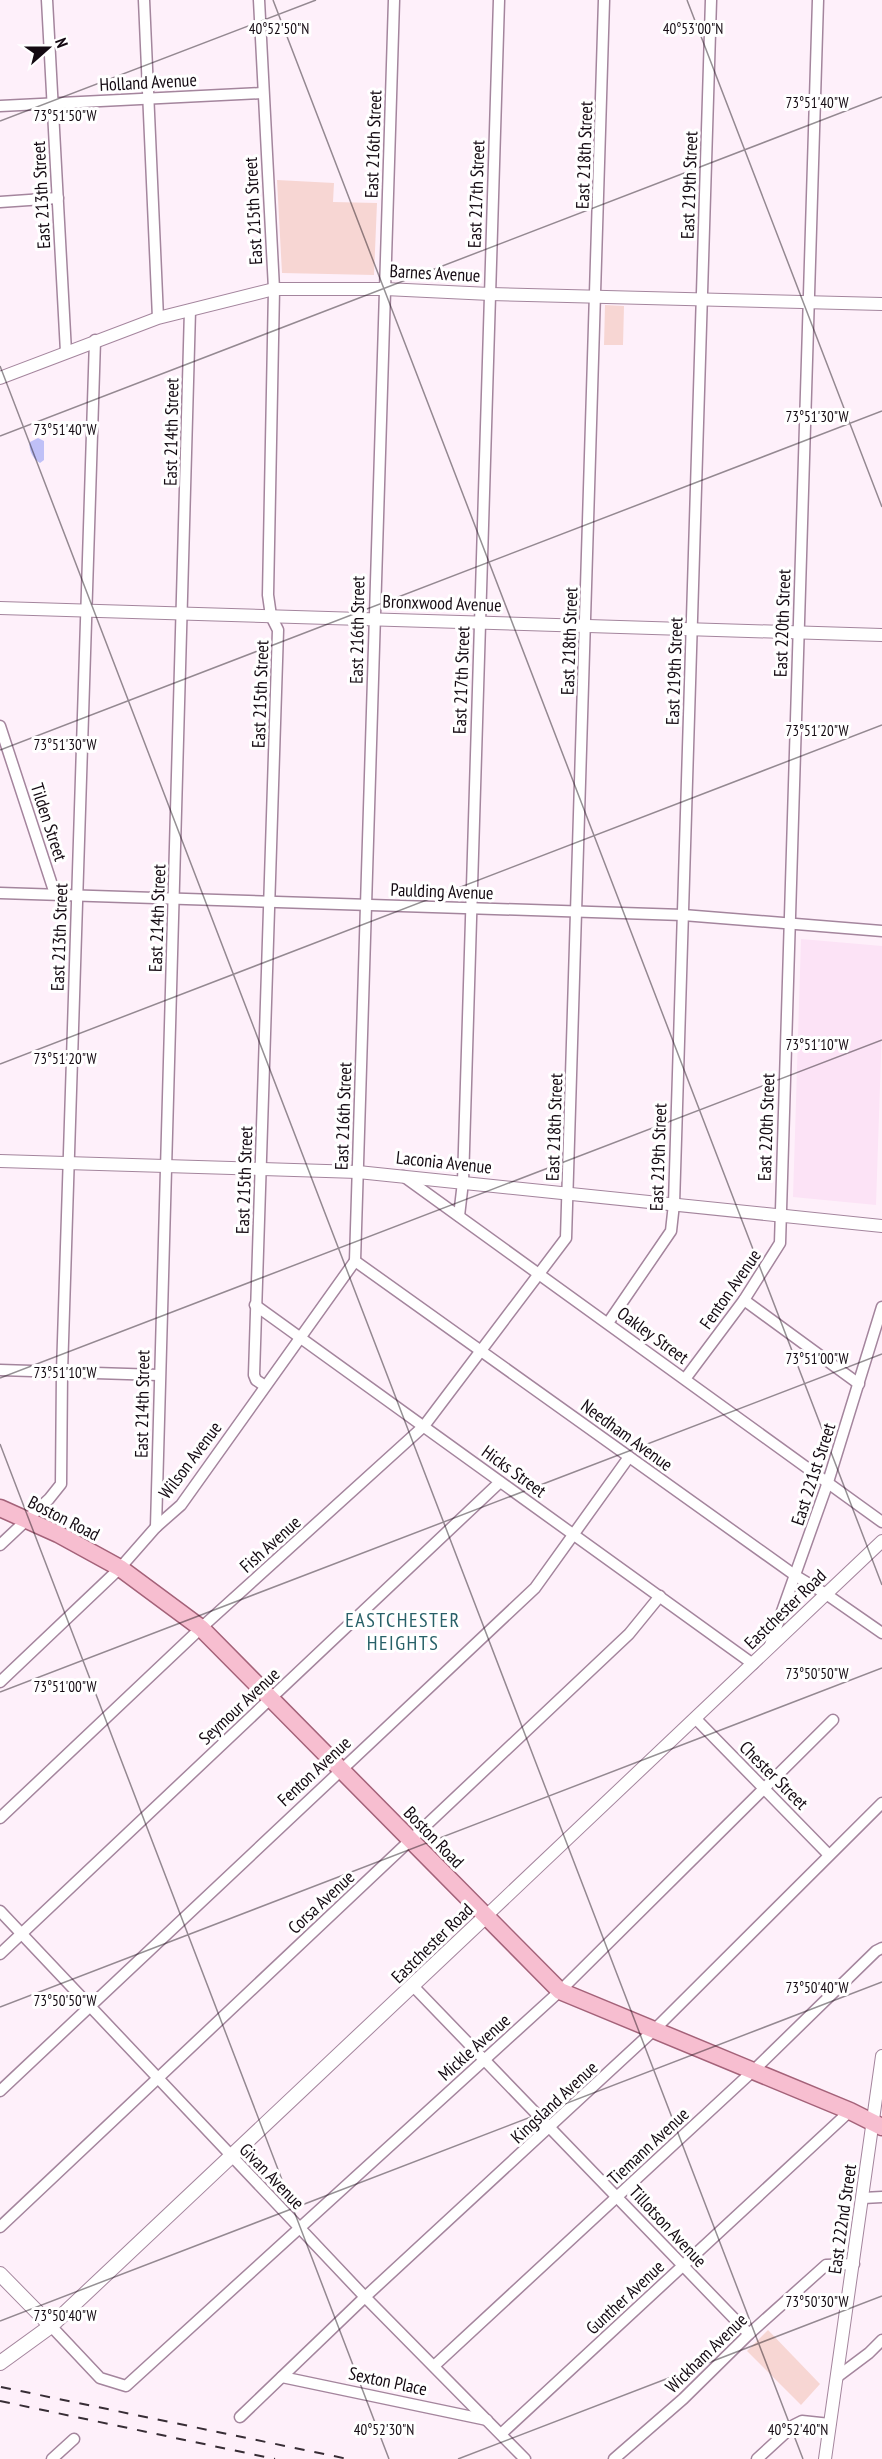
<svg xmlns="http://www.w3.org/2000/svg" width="882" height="2459" viewBox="0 0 882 2459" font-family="'PT Sans Narrow',sans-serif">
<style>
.built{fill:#fce3f6}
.green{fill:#f7d6d3}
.water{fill:#bfc0f7}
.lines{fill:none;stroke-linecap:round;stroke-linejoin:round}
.minor-casing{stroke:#a4859d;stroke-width:13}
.tertiary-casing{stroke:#a4859d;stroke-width:14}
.secondary-casing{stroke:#a4859d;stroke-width:16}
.primary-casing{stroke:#a46279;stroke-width:19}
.minor{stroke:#fff;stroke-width:10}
.tertiary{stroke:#fff;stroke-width:12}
.secondary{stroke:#fff;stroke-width:14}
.primary{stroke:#f7bed0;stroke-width:16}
.rail{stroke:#372d35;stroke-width:2;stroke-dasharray:10 10;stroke-linecap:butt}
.ticks{fill:none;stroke:#140a12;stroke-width:1.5;stroke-opacity:0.45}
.labels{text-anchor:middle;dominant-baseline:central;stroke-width:6;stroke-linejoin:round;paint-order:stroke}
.street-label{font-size:18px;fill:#140a12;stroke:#fff}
.neighbourhood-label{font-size:20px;letter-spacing:1.5px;fill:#286068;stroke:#fff}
.ticks-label{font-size:15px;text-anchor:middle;fill:#140a12;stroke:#fff;stroke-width:6;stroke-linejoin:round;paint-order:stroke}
</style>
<rect width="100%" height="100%" fill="#fef0fa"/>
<!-- built -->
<polygon class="built" points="801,939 882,946 882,1026 876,1205 793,1197"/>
<!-- green -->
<g class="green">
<polygon points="277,180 334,183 333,202 377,203 374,275 282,273"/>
<polygon points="605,305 624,306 623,345 604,345"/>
<polygon points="768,2330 820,2384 801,2405 747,2351"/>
</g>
<!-- water -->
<path class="water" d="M38 438 44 441V460L40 463C33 459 28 450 30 442Z"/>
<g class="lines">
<defs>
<g id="minor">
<polyline points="47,0 66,352"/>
<polyline points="144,0 158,318"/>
<polyline points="259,0 274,289 268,595 271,616 278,630 254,1375 256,1380 265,1386"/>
<polyline points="0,106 262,93"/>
<polyline points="0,202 58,198"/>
<polyline points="0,726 55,894"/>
<polyline points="0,893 683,915 882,931"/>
<polyline points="403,1176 882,1522"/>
<polyline points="459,1216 463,1182 499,0"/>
<polyline points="355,1261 394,0"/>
<polyline points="355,1261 796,1576 826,1594 882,1633"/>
<polyline points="744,1300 859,1384"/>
<polyline points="255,1305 753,1664"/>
<polyline points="608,1323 671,1231 674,1204 711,0"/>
<polyline points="0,1370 159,1375"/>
<polyline points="685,1379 744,1300 780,1243 818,0"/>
<polyline points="156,1527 190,310"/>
<polyline points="0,1545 49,1499 61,1484 62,1372 95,340"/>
<polyline points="769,1648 828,1482 882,1307"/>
<polyline points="0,1682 120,1568 156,1527 181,1505 355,1261"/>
<polyline points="695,1718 829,1855"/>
<polyline points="0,1818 201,1628 424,1426 566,1238 604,0"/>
<polyline points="0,1911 365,2297 525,2459"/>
<polyline points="0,1954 500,1482"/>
<polyline points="413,1986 749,2334"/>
<polyline points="0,2091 535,1588 629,1457"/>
<polyline points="863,2198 882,2197"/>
<polyline points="0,2227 629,1634 660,1596"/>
<polyline points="51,2326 100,2378 126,2386 560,1991 833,1720"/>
<polyline points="434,2366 754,2070 876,1951 882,1948"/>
<polyline points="282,2377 487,2420"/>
<polyline points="837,2377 869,2353 882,2340"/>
<polyline points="240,2417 365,2297 654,2030 882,1803"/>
<polyline points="501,2434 850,2111"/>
<polyline points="52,2459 74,2439"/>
<polyline points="614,2459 683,2399 749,2334 826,2265 854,2264"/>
<polyline points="757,2459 794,2425 802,2421 830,2424"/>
</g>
<g id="tertiary">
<polyline points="0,378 158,318 274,289 385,289 490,294 882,304"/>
<polyline points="0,608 882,635"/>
<polyline points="0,1161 358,1172 882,1226"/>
<polyline points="485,1917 882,1541"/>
<polyline points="825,2459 882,2056"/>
</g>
<g id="secondary">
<polyline points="0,2274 51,2326"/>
<polyline points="0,2363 51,2326 485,1917"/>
</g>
<polyline id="primary" points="0,1508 58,1534 120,1568 201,1628 560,1991 850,2111 882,2127"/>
</defs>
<!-- minor casing -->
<use href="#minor" class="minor-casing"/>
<!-- tertiary casing -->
<use href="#tertiary" class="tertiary-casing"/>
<!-- secondary casing -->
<use href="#secondary" class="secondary-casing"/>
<!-- primary casing -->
<use href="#primary" class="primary-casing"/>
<!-- minor -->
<use href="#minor" class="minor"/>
<!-- tertiary -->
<use href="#tertiary" class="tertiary"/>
<!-- secondary -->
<use href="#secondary" class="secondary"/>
<!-- primary -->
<use href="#primary" class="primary"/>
<!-- rail -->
<g class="rail">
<polyline points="1,2387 348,2459"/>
<polyline points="0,2401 275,2459"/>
</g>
</g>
<!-- ticks -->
<path class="ticks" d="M273 0 882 1585M687 0 882 507M0 121 316 0M0 366 803 2459M0 436 882 97M0 750 882 411M0 1064 882 725M0 1378 882 1040M0 1444 389 2459M0 1692 882 1354M0 2007 882 1668M0 2321 882 1982M458 2459 882 2296"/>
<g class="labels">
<!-- street labels -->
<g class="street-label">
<text transform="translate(148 82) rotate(-3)">Holland Avenue</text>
<text transform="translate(373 144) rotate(-88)">East 216th Street</text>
<text transform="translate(584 155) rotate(-88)">East 218th Street</text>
<text transform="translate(689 185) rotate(-88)">East 219th Street</text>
<text transform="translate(476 194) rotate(-88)">East 217th Street</text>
<text transform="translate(41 195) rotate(-93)">East 213th Street</text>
<text transform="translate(253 211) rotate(-93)">East 215th Street</text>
<text transform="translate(435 273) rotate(3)">Barnes Avenue</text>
<text transform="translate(171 432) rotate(-89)">East 214th Street</text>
<text transform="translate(442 603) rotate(2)">Bronxwood Avenue</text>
<text transform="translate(782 623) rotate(-88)">East 220th Street</text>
<text transform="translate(357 630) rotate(-89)">East 216th Street</text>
<text transform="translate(569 641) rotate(-88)">East 218th Street</text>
<text transform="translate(674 671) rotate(-88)">East 219th Street</text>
<text transform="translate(461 680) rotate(-88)">East 217th Street</text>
<text transform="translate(260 694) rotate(-88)">East 215th Street</text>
<text transform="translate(49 822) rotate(72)">Tilden Street</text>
<text transform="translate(442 891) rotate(2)">Paulding Avenue</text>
<text transform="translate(157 918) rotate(-88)">East 214th Street</text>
<text transform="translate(59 937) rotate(-88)">East 213th Street</text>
<text transform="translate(343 1116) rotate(-88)">East 216th Street</text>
<text transform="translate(554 1127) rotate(-88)">East 218th Street</text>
<text transform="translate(766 1127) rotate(-88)">East 220th Street</text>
<text transform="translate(658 1157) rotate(-88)">East 219th Street</text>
<text transform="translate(444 1162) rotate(6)">Laconia Avenue</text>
<text transform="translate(244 1180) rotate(-88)">East 215th Street</text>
<text transform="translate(730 1289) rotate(-55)">Fenton Avenue</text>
<text transform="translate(653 1335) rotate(36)">Oakley Street</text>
<text transform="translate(142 1404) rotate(-89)">East 214th Street</text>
<text transform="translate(627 1435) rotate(36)">Needham Avenue</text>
<text transform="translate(190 1460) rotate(-53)">Wilson Avenue</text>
<text transform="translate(514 1471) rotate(36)">Hicks Street</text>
<text transform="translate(813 1474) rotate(-72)">East 221st Street</text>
<text transform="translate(64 1518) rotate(27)">Boston Road</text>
<text transform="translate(270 1544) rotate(-42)">Fish Avenue</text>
<text transform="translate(785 1609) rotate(-44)">Eastchester Road</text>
<text transform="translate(239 1706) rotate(-43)">Seymour Avenue</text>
<text transform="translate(314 1771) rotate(-43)">Fenton Avenue</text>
<text transform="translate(774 1775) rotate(45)">Chester Street</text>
<text transform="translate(434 1837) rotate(46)">Boston Road</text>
<text transform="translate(321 1902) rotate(-43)">Corsa Avenue</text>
<text transform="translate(432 1943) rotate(-44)">Eastchester Road</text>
<text transform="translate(474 2047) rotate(-42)">Mickle Avenue</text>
<text transform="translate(554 2102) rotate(-43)">Kingsland Avenue</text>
<text transform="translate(648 2146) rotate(-43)">Tiemann Avenue</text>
<text transform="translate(272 2176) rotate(46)">Givan Avenue</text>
<text transform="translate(842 2219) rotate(-82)">East 222nd Street</text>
<text transform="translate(668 2226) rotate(47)">Tillotson Avenue</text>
<text transform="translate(625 2297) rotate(-43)">Gunther Avenue</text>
<text transform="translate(706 2353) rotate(-44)">Wickham Avenue</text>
<text transform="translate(388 2381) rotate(12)">Sexton Place</text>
</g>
<!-- neighbourhood labels -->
<g class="neighbourhood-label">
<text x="403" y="1620">EASTCHESTER<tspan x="403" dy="23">HEIGHTS</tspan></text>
</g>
</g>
<g class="ticks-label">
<text x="279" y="34">40°52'50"N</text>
<text x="693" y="34">40°53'00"N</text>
<text x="817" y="108">73°51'40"W</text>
<text x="65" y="121">73°51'50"W</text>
<text x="817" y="422">73°51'30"W</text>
<text x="65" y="435">73°51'40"W</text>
<text x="817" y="736">73°51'20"W</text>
<text x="65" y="750">73°51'30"W</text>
<text x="817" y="1050">73°51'10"W</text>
<text x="65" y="1064">73°51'20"W</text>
<text x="817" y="1364">73°51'00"W</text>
<text x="65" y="1378">73°51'10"W</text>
<text x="817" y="1679">73°50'50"W</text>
<text x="65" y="1692">73°51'00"W</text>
<text x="817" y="1993">73°50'40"W</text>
<text x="65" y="2006">73°50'50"W</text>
<text x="817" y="2307">73°50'30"W</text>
<text x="65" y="2321">73°50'40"W</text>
<text x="384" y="2435">40°52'30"N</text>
<text x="798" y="2435">40°52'40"N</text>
</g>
<!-- north arrow -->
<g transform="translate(48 48) rotate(69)" stroke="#ffffff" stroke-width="4.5" paint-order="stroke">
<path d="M0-4.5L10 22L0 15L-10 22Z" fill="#140a12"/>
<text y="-9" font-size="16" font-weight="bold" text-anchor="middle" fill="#140a12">N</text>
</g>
</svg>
